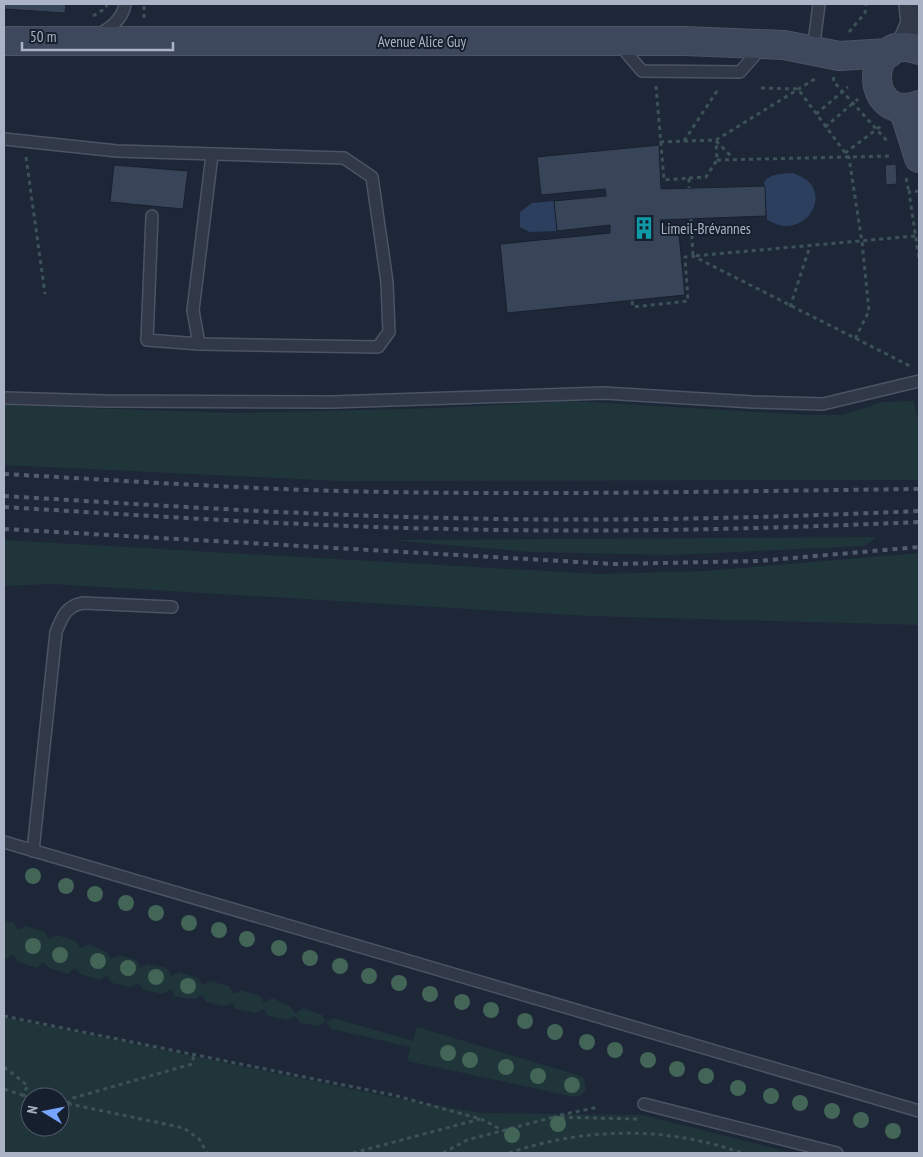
<svg xmlns="http://www.w3.org/2000/svg" width="923" height="1157" viewBox="0 0 923 1157" font-family="'PT Sans Narrow',sans-serif">
<style>
.green{fill:#1f3539;fill-rule:evenodd}
.water{fill:#2c3f5f}
.building{fill:#384559;stroke:#18212f}
.lines{fill:none;stroke-linecap:round;stroke-linejoin:round}
.service-casing{stroke:#4b5464;stroke-width:14}
.minor-casing{stroke:#4b5464;stroke-width:24}
.secondary-casing{stroke:#4b5464;stroke-width:30}
.path{stroke:#3c5257;stroke-width:3;stroke-dasharray:4 4;stroke-linecap:butt}
.service{stroke:#313948;stroke-width:11}
.minor{stroke:#313948;stroke-width:21}
.secondary{stroke:#3e485c;stroke-width:28}
.rail{stroke:#525d70;stroke-width:4;stroke-dasharray:5 5;stroke-linecap:butt}
.tree{fill:#426557}
.labels{text-anchor:middle;dominant-baseline:central;stroke-width:4;stroke-linejoin:round;paint-order:stroke}
.street-label{font-size:15px;fill:#aab4c6;stroke:#161f2d}
.poi-label{font-size:15px;fill:#aab4c6;stroke:#161f2d;text-anchor:start}
</style>
<rect width="100%" height="100%" fill="#1d2738"/>
<!-- green -->
<g class="green">
<polygon points="571,401 813,415 843,415 883,402 914,401 919,428 919,480 340,481 4,465 4,405 230,413 441,408"/>
<polygon points="877,537 865,546 671,555 530,552 390,540"/>
<polygon points="4,540 598,574 705,571 919,553 919,625 587,616 53,584 4,586"/>
<polygon points="4,920 14,923 18,930 26,926 45,932 49,939 57,935 76,941 80,948 88,944 107,952 111,959 119,955 136,960 140,968 148,964 167,968 171,976 179,972 198,978 202,985 210,981 229,986 234,994 241,990 260,996 264,1003 272,998 290,1006 295,1013 303,1008 322,1015 326,1022 334,1018 413,1041 417,1027 578,1075 584,1078 586,1090 582,1095 575,1097 407,1061 410,1047 331,1029 326,1022 318,1026 300,1023 295,1016 288,1020 268,1016 264,1009 256,1013 236,1009 232,1003 225,1006 206,1002 202,995 194,999 175,997 171,989 163,994 143,990 139,983 131,987 112,983 107,976 99,980 80,974 75,968 68,974 49,968 43,962 37,968 18,962 13,955 4,960"/>
<path d="M4 1017 415 1102 482 1113 643 1115 792 1153H4ZM30 1097H60V1127H30Z"/>
</g>
<!-- water -->
<g class="water">
<path d="M793 173C797 175 803 177 807 180 827 198 809 227 785 226 779 226 772 222 767 220L764 182C770 173 783 174 793 173Z"/>
<polygon points="554,201 557,231 530,232 520,227 520,212 532,203"/>
</g>
<!-- building -->
<g class="building">
<polygon points="4,4 66,4 65,13 4,9"/>
<polygon points="659,145 661,189 765,186 766,216 660,220 661,226 678,225 685,295 507,313 500,244 610,233 610,225 557,231 554,201 606,196 605,189 541,195 537,157"/>
<polygon points="896,164 897,184 886,185 885,165"/>
<polygon points="114,165 188,171 183,209 110,202"/>
</g>
<g class="lines">
<defs>
<g id="service">
<path d="M98 35C111 28 123 19 125 4"/>
<polyline points="619,44 642,71 740,72 762,47"/>
<polyline points="813,51 819,4"/>
<polyline points="4,139 117,151 344,158 372,177 387,282 389,332 378,347 199,344 147,340 152,216"/>
<polyline points="199,344 193,310 212,155"/>
<polyline points="4,398 105,401 332,402 604,393 753,402 823,404 919,381"/>
<polyline points="4,842 919,1111"/>
<path d="M33 851 56 632C62 617 66 606 83 603L172 607"/>
<polyline points="644,1104 837,1153"/>
</g>
<g id="minor">
<polyline points="910,4 912,23"/>
<polyline points="901,48 912,23 918,50"/>
</g>
<g id="secondary">
<polyline points="4,41 685,41 784,45 839,56 889,53"/>
<path d="M919 50C863 29 863 126 919 105"/>
<polyline points="903,108 919,158"/>
</g>
</defs>
<!-- service casing -->
<use href="#service" class="service-casing"/>
<!-- minor casing -->
<use href="#minor" class="minor-casing"/>
<!-- secondary casing -->
<use href="#secondary" class="secondary-casing"/>
<!-- path -->
<g class="path">
<polyline points="93,16 106,8 107,4"/>
<polyline points="144,18 144,4"/>
<polyline points="849,32 865,13 866,4"/>
<polyline points="834,77 833,81 888,142"/>
<polyline points="656,86 664,180 689,178 689,188"/>
<polyline points="761,88 798,89 849,158 862,242 869,311 855,339"/>
<polyline points="816,114 848,87"/>
<polyline points="825,127 858,99"/>
<polyline points="684,141 719,88"/>
<polyline points="716,141 733,158"/>
<polyline points="660,142 716,140 818,77"/>
<polyline points="845,153 881,126"/>
<polyline points="26,157 45,294"/>
<polyline points="717,160 893,156"/>
<polyline points="689,178 706,177 717,160 716,141"/>
<polyline points="906,178 909,192"/>
<polyline points="919,191 909,192 919,259"/>
<polyline points="691,219 693,256 915,236"/>
<polyline points="632,301 633,307 688,301 685,257 693,256 912,367"/>
<polyline points="790,307 810,246"/>
<polyline points="4,1016 393,1095 481,1119 504,1131"/>
<polyline points="4,1067 28,1086 22,1095 4,1089"/>
<polyline points="22,1095 31,1097"/>
<polyline points="60,1102 184,1128 199,1139 207,1153"/>
<polyline points="67,1104 73,1098 192,1064 194,1055"/>
<polyline points="560,1115 599,1107"/>
<polyline points="553,1117 637,1119"/>
<polyline points="353,1153 480,1119"/>
<polyline points="443,1153 467,1140 554,1117"/>
<path d="M509 1153C585 1127 666 1126 742 1153"/>
</g>
<!-- service -->
<use href="#service" class="service"/>
<!-- minor -->
<use href="#minor" class="minor"/>
<!-- secondary -->
<use href="#secondary" class="secondary"/>
<!-- rail -->
<g class="rail">
<path d="M4 474C131 481 258 490 385 492 563 495 741 491 919 489"/>
<path d="M4 496C152 505 301 515 450 518 606 522 763 518 919 511"/>
<path d="M4 507C152 516 301 526 450 529 606 533 763 529 919 522"/>
<polyline points="4,529 614,564 758,561 919,547"/>
</g>
</g>
<!-- trees -->
<g class="tree">
<circle cx="33" cy="876" r="8"/>
<circle cx="66" cy="886" r="8"/>
<circle cx="95" cy="894" r="8"/>
<circle cx="126" cy="903" r="8"/>
<circle cx="156" cy="913" r="8"/>
<circle cx="189" cy="923" r="8"/>
<circle cx="219" cy="930" r="8"/>
<circle cx="247" cy="939" r="8"/>
<circle cx="33" cy="946" r="8"/>
<circle cx="279" cy="948" r="8"/>
<circle cx="60" cy="955" r="8"/>
<circle cx="310" cy="958" r="8"/>
<circle cx="98" cy="961" r="8"/>
<circle cx="340" cy="966" r="8"/>
<circle cx="128" cy="968" r="8"/>
<circle cx="369" cy="976" r="8"/>
<circle cx="156" cy="977" r="8"/>
<circle cx="399" cy="983" r="8"/>
<circle cx="188" cy="986" r="8"/>
<circle cx="430" cy="994" r="8"/>
<circle cx="462" cy="1002" r="8"/>
<circle cx="491" cy="1010" r="8"/>
<circle cx="525" cy="1021" r="8"/>
<circle cx="555" cy="1032" r="8"/>
<circle cx="587" cy="1042" r="8"/>
<circle cx="615" cy="1050" r="8"/>
<circle cx="448" cy="1053" r="8"/>
<circle cx="470" cy="1060" r="8"/>
<circle cx="648" cy="1060" r="8"/>
<circle cx="506" cy="1067" r="8"/>
<circle cx="677" cy="1069" r="8"/>
<circle cx="538" cy="1076" r="8"/>
<circle cx="706" cy="1076" r="8"/>
<circle cx="572" cy="1085" r="8"/>
<circle cx="738" cy="1088" r="8"/>
<circle cx="771" cy="1096" r="8"/>
<circle cx="800" cy="1103" r="8"/>
<circle cx="832" cy="1111" r="8"/>
<circle cx="861" cy="1120" r="8"/>
<circle cx="558" cy="1124" r="8"/>
<circle cx="893" cy="1131" r="8"/>
<circle cx="512" cy="1135" r="8"/>
</g>
<!-- icons -->
<defs>
<symbol id="building-bare" viewBox="-9 -9 18 18"><path d="M-4-6H4V6H1V3H-1V6H-4ZM-2.5-4.3h1.7v1.8h-1.7ZM.8-4.3h1.7v1.8H.8ZM-2.5-1h1.7V.8h-1.7ZM.8-1h1.7V.8H.8Z" fill="#0f9aa8" stroke="#161f2d" stroke-width="2.5" paint-order="stroke"/></symbol>
</defs>
<g fill-rule="evenodd">
<use href="#building-bare" x="628" y="212" width="32" height="32"/>
</g>
<g class="labels">
<!-- street labels -->
<g class="street-label">
<text x="422" y="41">Avenue Alice Guy</text>
</g>
<!-- poi labels -->
<g class="poi-label">
<text x="661" y="228">Limeil-Brévannes</text>
</g>
</g>
<!-- border -->
<rect width="923" height="1157" fill="none" stroke="#aab4c6" stroke-width="10"/>
<!-- north arrow -->
<g transform="translate(45 1112) rotate(280)"><circle r="24" fill="#161f2d" stroke="#515b6a"/>
<path d="M0-4L9 19L0 12L-9 19Z" fill="#76a4ff"/>
<text y="-8" font-size="14" font-weight="bold" text-anchor="middle" fill="#aab4c6">N</text>
</g>
<!-- scale -->
<path d="M22 42v8h151v-8" fill="none" stroke="#aab4c6" stroke-width="2.5"/>
<text x="30" y="42" font-size="15" fill="#aab4c6" stroke="#161f2d" stroke-width="4" paint-order="stroke">50 m</text>
</svg>
